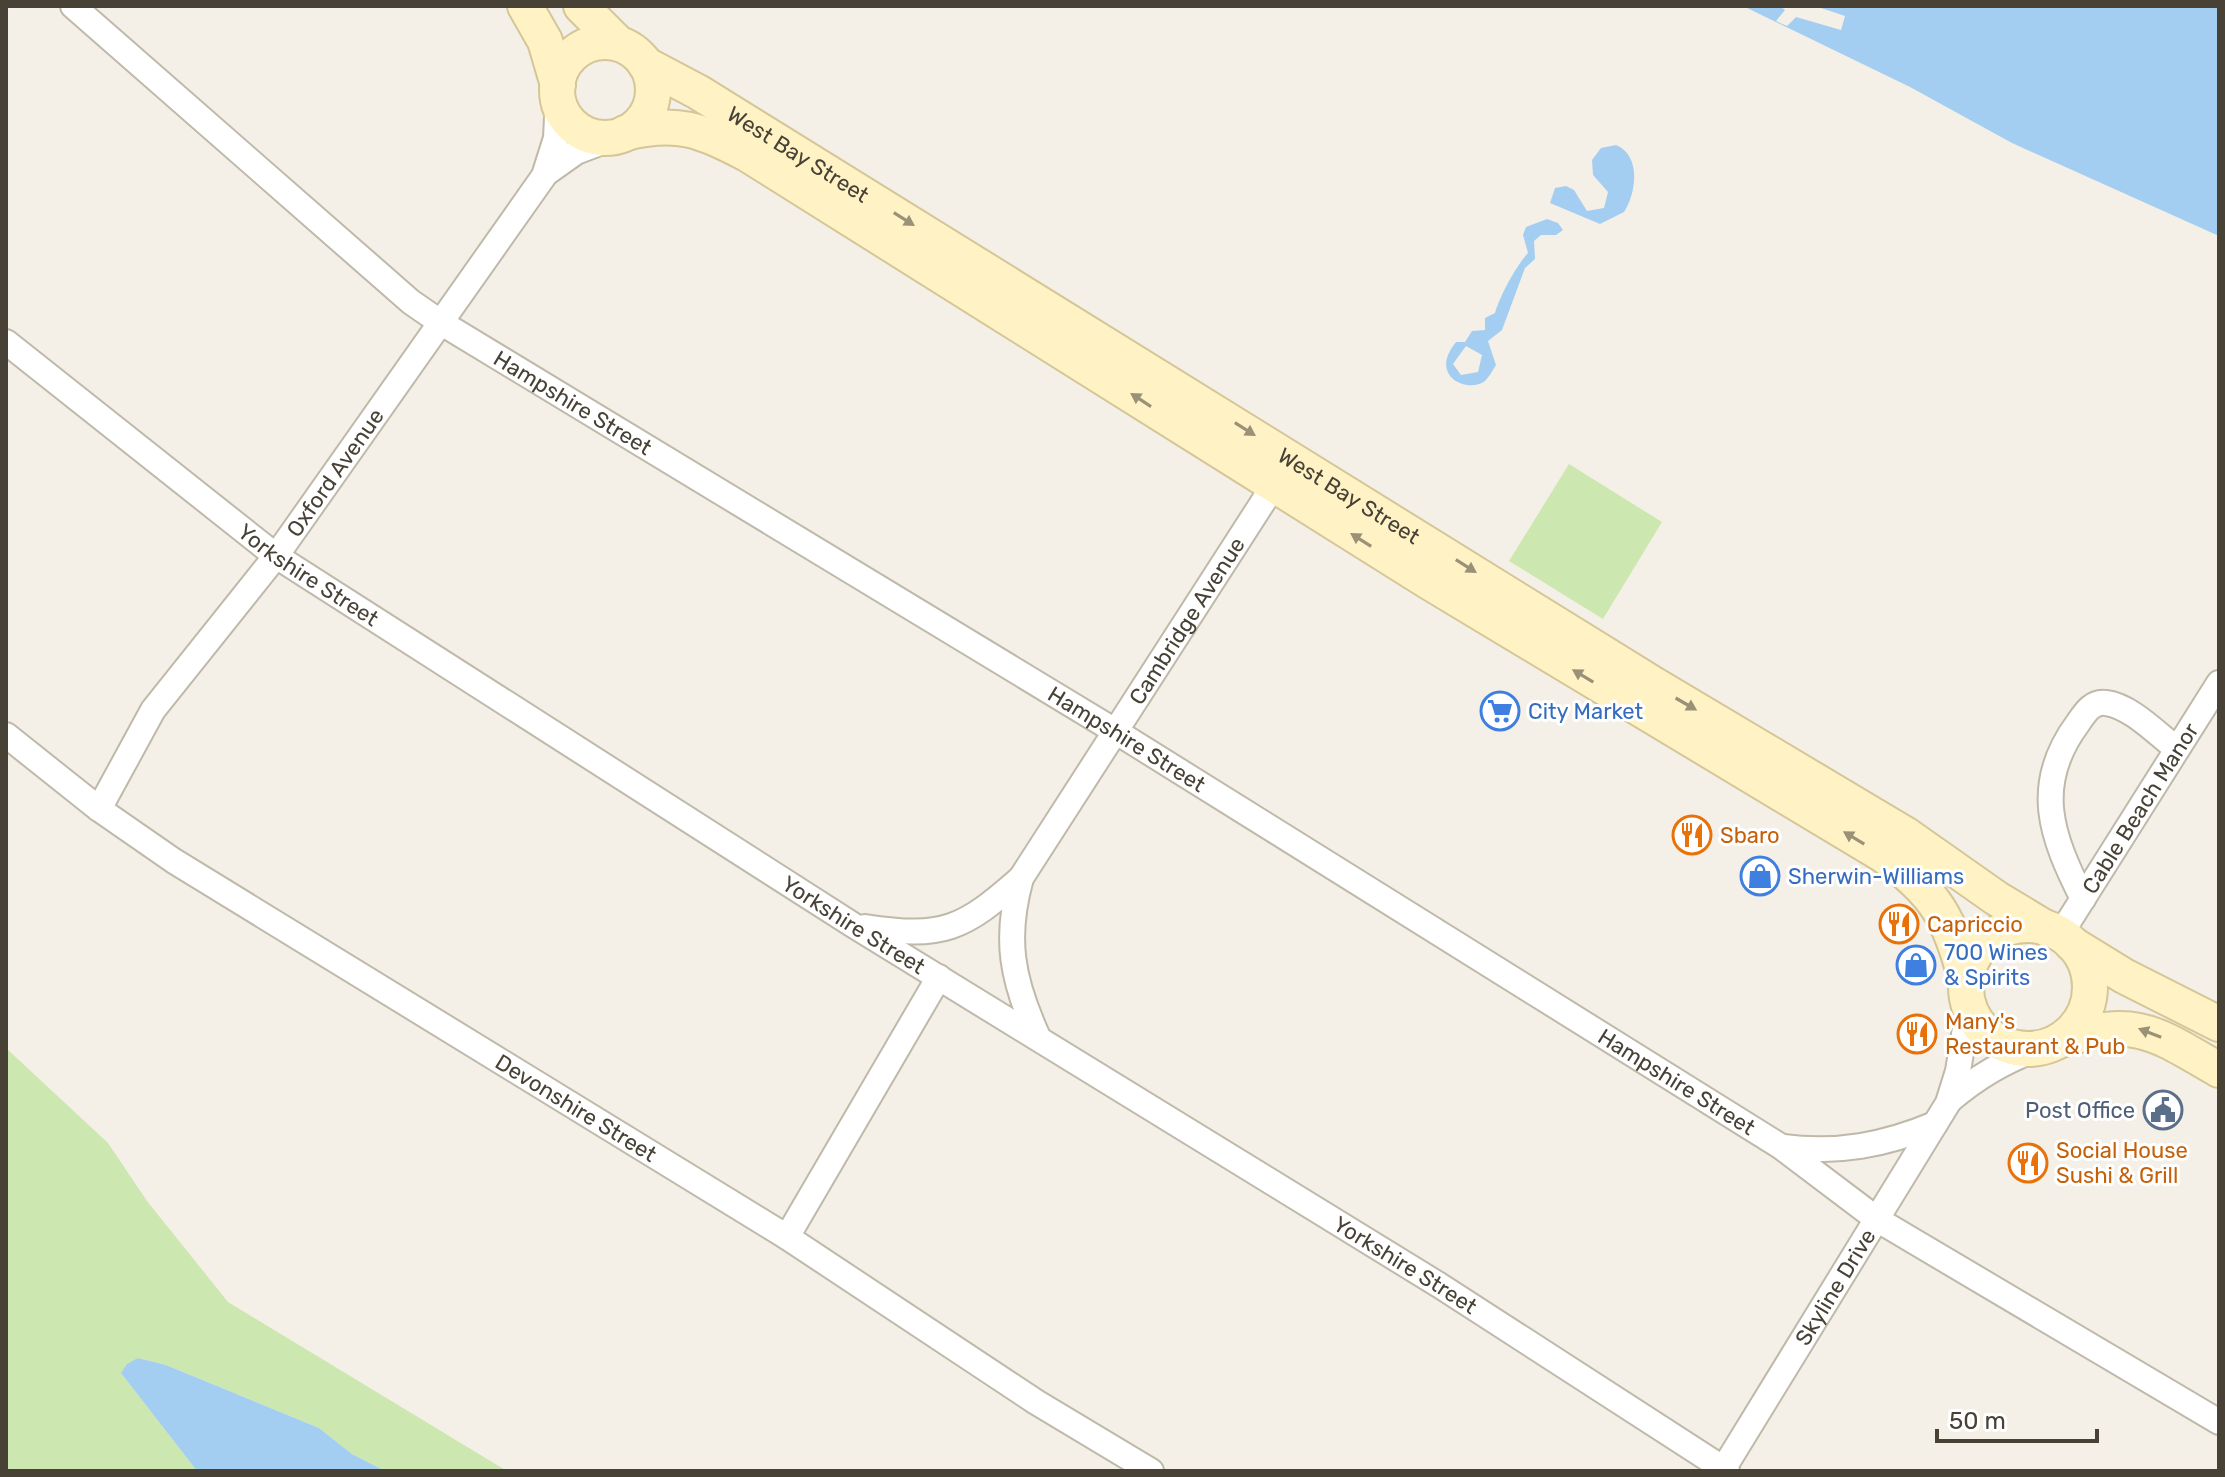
<svg xmlns="http://www.w3.org/2000/svg" width="2225" height="1477" viewBox="0 0 2225 1477" font-family="Rubik,sans-serif">
<style>
.green{fill:#cce8b0}
.water{fill:#a3cef1;fill-rule:evenodd}
.pier{fill:#f4f0e7}
.lines{fill:none;stroke-linecap:round;stroke-linejoin:round}
.street-casing{stroke:#bfb9aa;stroke-width:28}
.secondary-casing{stroke:#d4c697;stroke-width:38}
.street{stroke:#fff;stroke-width:24}
.secondary{stroke:#fff3c6;stroke-width:34}
.oneway{fill:#9a9177}
.labels{text-anchor:middle;dominant-baseline:central;stroke-width:6;stroke-linejoin:round;paint-order:stroke}
.street-label{font-size:22px;fill:#474136;stroke:#fff}
.shop-label{font-size:22px;fill:#366cbe;stroke:#fff;text-anchor:start}
.food-label{font-size:22px;fill:#c56008;stroke:#fff;text-anchor:start}
.service-label{font-size:22px;fill:#4e5e75;stroke:#fff;text-anchor:end}
</style>
<rect width="100%" height="100%" fill="#f4f0e7"/>
<!-- green -->
<g class="green">
<polygon points="1569,464 1662,522 1603,619 1509,561"/>
<polygon points="6,1048 108,1143 147,1201 228,1302 507,1471 385,1471 352,1454 319,1428 166,1365 138,1358 122,1374 197,1471 6,1471"/>
</g>
<!-- water -->
<g class="water">
<polygon points="1743,6 2219,6 2219,236 2012,143 1910,87"/>
<path d="M1616 145C1642 156 1636 194 1624 212L1600 224 1550 203 1555 188 1566 186 1574 190 1587 211 1604 208 1608 192 1593 175 1592 160 1601 148Z"/>
<path d="M1547 219 1558 223 1563 230 1556 235H1541L1534 241 1535 259 1525 268 1502 330 1488 341 1496 365C1493 370 1489 377 1485 381 1467 394 1428 376 1456 342H1465L1472 331 1485 330V318L1495 313C1500 296 1516 266 1528 253L1523 235 1526 227ZM1466 346 1482 355 1478 372 1461 375 1453 364Z"/>
<polygon points="138,1358 166,1365 319,1428 352,1454 385,1471 197,1471 121,1373 127,1364"/>
</g>
<!-- pier -->
<polygon class="pier" points="1780,6 1815,6 1845,16 1841,30 1796,17 1787,26 1776,21 1785,10"/>
<g class="lines">
<defs>
<g id="street">
<path id="s1" d="M73 6 411 302 440 322 1115 731 1780 1146 1878 1220 2219 1422"/>
<polyline points="545,174 576,152 613,138"/>
<path id="s2" d="M6 342 276 556 853 925 1439 1285 1727 1471"/>
<path id="s3" d="M6 735 99 809 174 861 787 1237 1036 1402 1151 1471"/>
<path id="s4" d="M99 809 153 710 276 556 544 176 556 138 558 97"/>
<path d="M2083 899C2051 836 2032 785 2078 723 2085 713 2092 701 2106 703 2131 706 2158 735 2177 749"/>
<path d="M865 927C944 939 963 929 1021 878"/>
<path id="s5" d="M2060 935 2219 683"/>
<path id="s6" d="M1038 1037C1012 980 1004 939 1021 878L1274 485"/>
<path d="M1949 1101C1978 1076 2005 1061 2041 1047"/>
<path d="M1783 1147C1837 1154 1885 1145 1935 1124"/>
<polyline points="787,1237 939,977"/>
<path id="s7" d="M1722 1471 1948 1103 1958 1071 1969 1004"/>
</g>
<g id="secondary">
<polyline points="525,6 545,41 558,85"/>
<polyline points="581,6 618,43"/>
<circle cx="605" cy="90" r="48"/>
<path id="s8" d="M645 64 698 92 1653 684 1905 834 1996 898 2049 930"/>
<path d="M625 133C678 120 700 130 747 154L1429 582 1883 855C1936 893 1950 918 1966 981"/>
<circle cx="2028" cy="987" r="62"/>
<polyline points="2072,944 2124,976 2219,1024"/>
<path d="M2061 1040C2138 1017 2153 1032 2219 1070"/>
</g>
</defs>
<!-- street casing -->
<use href="#street" class="street-casing"/>
<!-- secondary casing -->
<use href="#secondary" class="secondary-casing"/>
<!-- street -->
<use href="#street" class="street"/>
<!-- secondary -->
<use href="#secondary" class="secondary"/>
</g>
<!-- one-way arrows -->
<defs><path id="oneway-solid" d="M-6-.8H1V-3.2L6.5 0L1 3.2V.8H-6Z" transform="scale(2)"/></defs>
<g class="oneway">
<use href="#oneway-solid" transform="translate(904 219) rotate(32)"/>
<use href="#oneway-solid" transform="translate(1141 400) rotate(-147)"/>
<use href="#oneway-solid" transform="translate(1245 429) rotate(32)"/>
<use href="#oneway-solid" transform="translate(1361 540) rotate(-148)"/>
<use href="#oneway-solid" transform="translate(1466 566) rotate(32)"/>
<use href="#oneway-solid" transform="translate(1583 676) rotate(-149)"/>
<use href="#oneway-solid" transform="translate(1686 704) rotate(30)"/>
<use href="#oneway-solid" transform="translate(1854 838) rotate(-149)"/>
<use href="#oneway-solid" transform="translate(2150 1033) rotate(-159)"/>
</g>
<!-- icons -->
<defs>
<symbol id="supermarket-ring" viewBox="-11 -11 22 22"><circle r="9.5" fill="#fff" stroke="#3f7fe0" stroke-width="1.5"/><path d="M-6-5.5h2.5l.6 2H6L4.5 2H-2.5L-4.4-4H-6ZM-1.5 3.2a1.3 1.3 0 1 0 .1 0ZM3 3.2a1.3 1.3 0 1 0 .1 0Z" fill="#3f7fe0"/></symbol>
<symbol id="restaurant-ring" viewBox="-11 -11 22 22"><circle r="9.5" fill="#fff" stroke="#e8710a" stroke-width="1.5"/><path d="M-5-6h1v4h1v-4h1v4h1v-4h1v5L-1.5 .5V6h-2V.5L-5-1ZM5-6V6H3V1.5H1.5Q1.5-4 5-6Z" fill="#e8710a"/></symbol>
<symbol id="shop-ring" viewBox="-11 -11 22 22"><circle r="9.5" fill="#fff" stroke="#3f7fe0" stroke-width="1.5"/><path d="M-5-2.5h2.3a2.7 3.5 0 0 1 5.4 0H5L5.5 6h-11ZM-1.5-2.5h3a1.5 2.3 0 0 0-3 0Z" fill="#3f7fe0"/></symbol>
<symbol id="civic-ring" viewBox="-11 -11 22 22"><circle r="9.5" fill="#fff" stroke="#5c6f8a" stroke-width="1.5"/><path d="M-.6-6.5H3V-4.5H.6V-3L4-1V1h2V6H-6V1h2V-1L-.6-3ZM-1.2 2.5V6h2.4V2.5Z" fill="#5c6f8a"/></symbol>
</defs>
<g fill-rule="evenodd">
<use href="#supermarket-ring" x="1478" y="689" width="44" height="44"/>
<use href="#restaurant-ring" x="1670" y="813" width="44" height="44"/>
<use href="#shop-ring" x="1738" y="854" width="44" height="44"/>
<use href="#restaurant-ring" x="1877" y="902" width="44" height="44"/>
<use href="#shop-ring" x="1894" y="943" width="44" height="44"/>
<use href="#restaurant-ring" x="1895" y="1012" width="44" height="44"/>
<use href="#civic-ring" x="2141" y="1088" width="44" height="44"/>
<use href="#restaurant-ring" x="2006" y="1141" width="44" height="44"/>
</g>
<g class="labels">
<!-- street labels -->
<g class="street-label">
<text stroke="none"><textPath href="#s8" startOffset="178">West Bay Street</textPath></text>
<text stroke="none"><textPath href="#s1" startOffset="640">Hampshire Street</textPath></text>
<text stroke="none"><textPath href="#s4" startOffset="412">Oxford Avenue</textPath></text>
<text stroke="none"><textPath href="#s8" startOffset="826">West Bay Street</textPath></text>
<text stroke="none"><textPath href="#s2" startOffset="382">Yorkshire Street</textPath></text>
<text stroke="none"><textPath href="#s6" startOffset="470">Cambridge Avenue</textPath></text>
<text stroke="none"><textPath href="#s1" startOffset="1288">Hampshire Street</textPath></text>
<text stroke="none"><textPath href="#s5" startOffset="150">Cable Beach Manor</textPath></text>
<text stroke="none"><textPath href="#s2" startOffset="1030">Yorkshire Street</textPath></text>
<text stroke="none"><textPath href="#s1" startOffset="1936">Hampshire Street</textPath></text>
<text stroke="none"><textPath href="#s3" startOffset="682">Devonshire Street</textPath></text>
<text stroke="none"><textPath href="#s2" startOffset="1678">Yorkshire Street</textPath></text>
<text stroke="none"><textPath href="#s7" startOffset="216">Skyline Drive</textPath></text>
</g>
<!-- shop labels -->
<g class="shop-label">
<text x="1528" y="711">City Market</text>
<text x="1788" y="876">Sherwin-Williams</text>
<text x="1944" y="952">700 Wines<tspan x="1944" dy="25">&amp; Spirits</tspan></text>
</g>
<!-- food labels -->
<g class="food-label">
<text x="1720" y="835">Sbaro</text>
<text x="1927" y="924">Capriccio</text>
<text x="1945" y="1021">Many's<tspan x="1945" dy="25">Restaurant &amp; Pub</tspan></text>
<text x="2056" y="1150">Social House<tspan x="2056" dy="25">Sushi &amp; Grill</tspan></text>
</g>
<!-- service labels -->
<g class="service-label">
<text x="2135" y="1110">Post Office</text>
</g>
</g>
<!-- border -->
<rect width="2225" height="1477" fill="none" stroke="#474136" stroke-width="16"/>
<!-- scale -->
<path d="M1937 1429v12h160v-12" fill="none" stroke="#474136" stroke-width="4"/>
<text x="1949" y="1429" font-size="24" fill="#474136" stroke="#ffffff" stroke-width="6" paint-order="stroke">50 m</text>
</svg>
